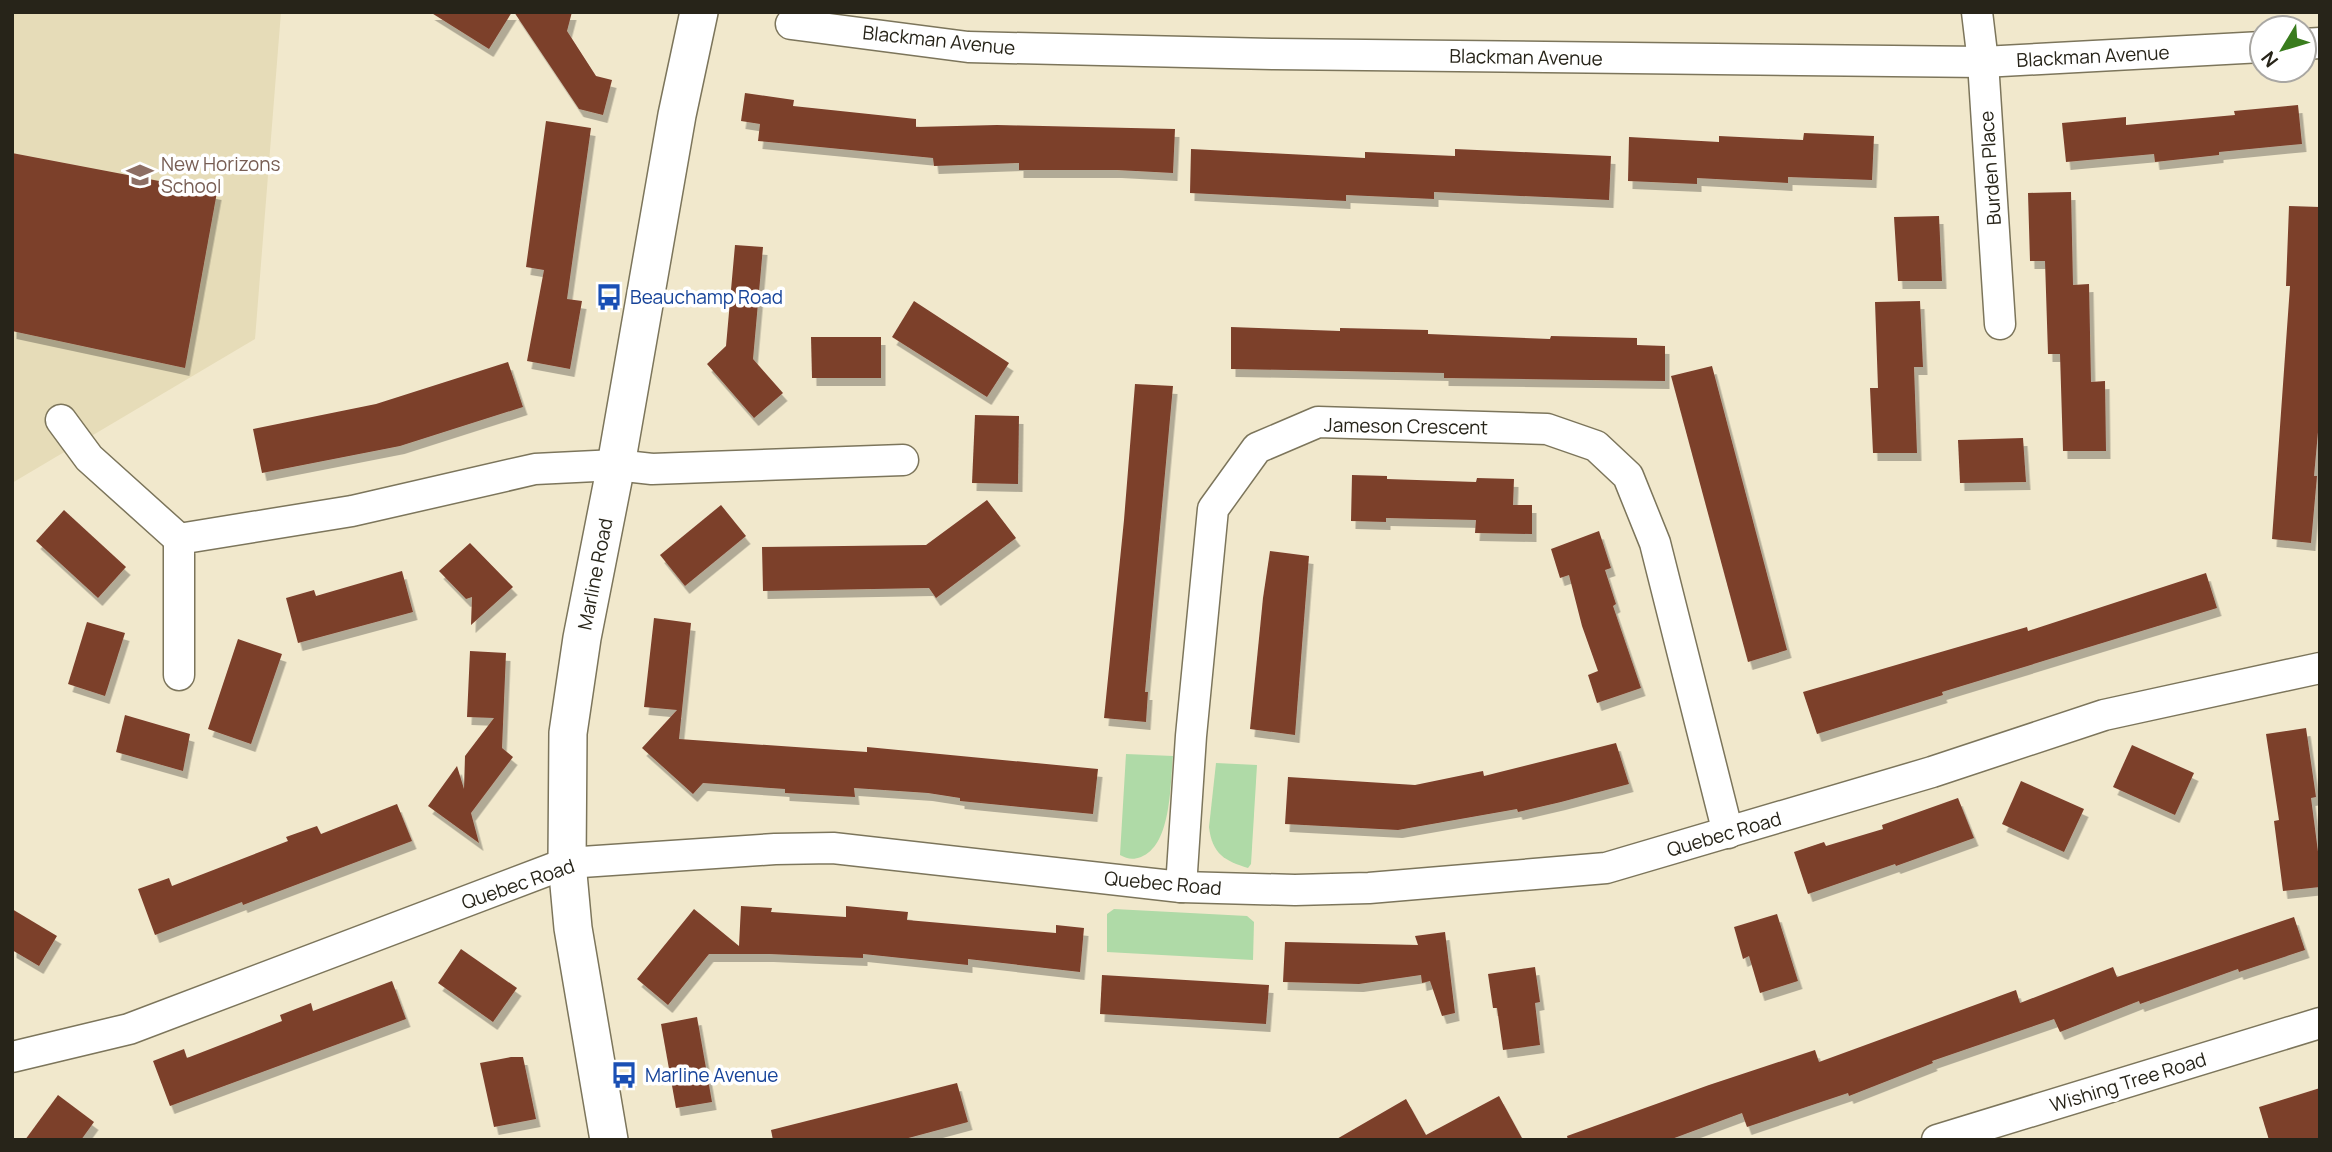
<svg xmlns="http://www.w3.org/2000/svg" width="2332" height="1152" viewBox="0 0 2332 1152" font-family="Manrope,sans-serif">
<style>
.built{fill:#e6dcb8}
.green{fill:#afdaa7}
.building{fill:#7c3f2c;filter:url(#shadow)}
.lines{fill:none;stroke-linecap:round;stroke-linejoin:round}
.minor-casing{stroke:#7c755b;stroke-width:33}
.tertiary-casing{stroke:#7c755b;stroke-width:40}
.minor{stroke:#fff;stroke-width:30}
.tertiary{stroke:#fff;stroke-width:37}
.labels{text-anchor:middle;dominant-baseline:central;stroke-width:7;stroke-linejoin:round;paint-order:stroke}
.street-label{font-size:19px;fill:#272419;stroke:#fff}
.education-label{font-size:19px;fill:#785e54;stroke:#fff;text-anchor:start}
.transit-label{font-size:19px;fill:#164399;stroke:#fff;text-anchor:start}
</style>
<defs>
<filter id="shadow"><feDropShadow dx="4.5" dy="8" stdDeviation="0" flood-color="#0004"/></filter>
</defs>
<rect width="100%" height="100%" fill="#f1e8cc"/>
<!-- built -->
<polygon class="built" points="12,12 281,12 255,339 12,483"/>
<!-- green -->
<g class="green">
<path d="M1126 754 1173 756C1170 784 1172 845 1141 857 1133 860 1127 859 1120 855Z"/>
<path d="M1216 763 1257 765 1251 864 1248 868C1225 861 1212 854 1209 827Z"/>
<polygon points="1114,909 1247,916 1254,922 1253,960 1107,952 1107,914"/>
</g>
<!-- building -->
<g class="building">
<polygon points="430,12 512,12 489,49"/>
<polygon points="514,12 572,12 567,31 596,76 612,80 603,115 579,109"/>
<polygon points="745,93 794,100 793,106 916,119 916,127 997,125 1175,129 1173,173 1117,170 1019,170 1019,163 934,166 933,158 758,141 760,124 741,121"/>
<polygon points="2298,105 2302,144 2219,152 2219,155 2155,162 2154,154 2066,162 2062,123 2126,117 2126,125 2235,115 2234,111"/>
<polygon points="546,121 591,128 567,299 582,301 570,369 527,361 544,270 526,267"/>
<polygon points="1804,133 1874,136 1872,180 1788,177 1788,183 1697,178 1697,184 1628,181 1629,137 1719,142 1719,136 1803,140"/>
<polygon points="1191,149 1365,158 1365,152 1455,156 1455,149 1611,156 1609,200 1434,192 1434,199 1346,195 1346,201 1190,193"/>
<polygon points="12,153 217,192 185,368 12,331"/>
<polygon points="2071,192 2073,285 2089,284 2091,382 2105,381 2106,451 2063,451 2060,354 2048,354 2045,261 2030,261 2028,193"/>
<polygon points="2289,206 2320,207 2320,410 2314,476 2317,476 2311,543 2272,539 2290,286 2286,286"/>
<polygon points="1939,216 1942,281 1898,281 1894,217"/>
<polygon points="735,245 763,247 753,359 783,393 754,418 707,364 726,346"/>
<polygon points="914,301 1009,363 987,397 892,337"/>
<polygon points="1920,301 1923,367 1914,367 1917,453 1873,453 1870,388 1878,388 1875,302"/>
<polygon points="1231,327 1340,331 1340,328 1428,330 1428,334 1550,339 1551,336 1637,338 1637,345 1665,346 1665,381 1444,378 1444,373 1231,369"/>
<polygon points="811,337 881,337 881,378 812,378"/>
<polygon points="508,362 523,407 400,446 262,473 253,429 376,404"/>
<polygon points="1712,366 1787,650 1748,662 1671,376"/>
<polygon points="1135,384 1173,386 1145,692 1148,692 1146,722 1104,718 1124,520"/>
<polygon points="975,415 1019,416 1018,484 972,483"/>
<polygon points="2023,438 2026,482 1960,483 1958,440"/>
<polygon points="1352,475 1387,476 1387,479 1476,482 1477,478 1514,479 1513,505 1532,505 1532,534 1475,533 1476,520 1386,518 1386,522 1351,521"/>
<polygon points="987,500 1016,538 936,598 929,588 763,591 762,547 926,545"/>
<polygon points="721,505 746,536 685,586 660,555"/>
<polygon points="64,510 126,567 98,598 36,541"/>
<polygon points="1599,531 1611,568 1605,570 1616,604 1613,606 1641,688 1597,703 1588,675 1598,671 1582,626 1569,575 1560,578 1551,549"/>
<polygon points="470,543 513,587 471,625 472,597 466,599 439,571"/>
<polygon points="1270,551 1309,556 1295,735 1250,729 1263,598"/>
<polygon points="402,571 413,612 298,643 286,598 314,590 316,596"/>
<polygon points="2206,573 2217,608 1942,692 1943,695 1817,734 1803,692 2027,627 2028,631"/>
<polygon points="654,618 691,623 679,739 867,752 867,747 1098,769 1093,814 960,801 960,798 928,793 854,788 855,797 785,793 785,789 703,783 693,794 642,748 677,710 644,707"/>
<polygon points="87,622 125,633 105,696 68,684"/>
<polygon points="238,639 282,654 251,744 208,729"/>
<polygon points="470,651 506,653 502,748 513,757 471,813 479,843 428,806 457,766 464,789 465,756 494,718 467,717"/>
<polygon points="125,715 190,734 183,771 116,752"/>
<polygon points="2306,728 2316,797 2311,798 2320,867 2320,887 2283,891 2274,821 2279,820 2266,734"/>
<polygon points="1616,743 1629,784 1561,802 1518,812 1517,809 1398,830 1285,824 1288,777 1415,785 1483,771 1484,776"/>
<polygon points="2132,745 2194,773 2175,815 2113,787"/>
<polygon points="2021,781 2084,809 2064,852 2002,824"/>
<polygon points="1958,798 1974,838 1896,866 1895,864 1808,894 1794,852 1824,842 1826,846 1883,829 1882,825"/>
<polygon points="397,804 412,841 243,905 242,902 155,935 138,889 169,878 172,886 288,841 286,837 317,826 321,834"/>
<polygon points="741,906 772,908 771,912 846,917 846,906 908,912 907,920 1056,933 1056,925 1084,928 1080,972 968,959 968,965 863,954 863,958 769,954 709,954 668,1005 637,979 694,909 739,946"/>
<polygon points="12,909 57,936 39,966 12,950"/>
<polygon points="1777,914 1798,981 1760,993 1749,956 1743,959 1734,927"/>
<polygon points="2294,917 2305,950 2239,972 2238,969 2140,1004 2139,1001 2060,1032 2054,1019 1932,1061 1933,1063 1849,1096 1848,1093 1747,1127 1742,1113 1669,1140 1568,1140 1567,1136 1709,1085 1815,1050 1819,1062 2016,990 2020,1003 2113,967 2117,977"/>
<polygon points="1445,932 1455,1013 1442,1016 1430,981 1422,983 1421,975 1359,984 1283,982 1285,942 1418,945 1415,936"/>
<polygon points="461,949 517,988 493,1022 438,983"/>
<polygon points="1535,967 1540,1002 1535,1003 1540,1045 1503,1050 1497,1008 1493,1008 1488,974"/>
<polygon points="1102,975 1269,985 1266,1024 1100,1014"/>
<polygon points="392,981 406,1019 170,1106 153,1061 184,1049 187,1058 282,1021 280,1015 311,1003 313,1011"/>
<polygon points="697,1017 712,1102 676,1108 661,1024"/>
<polygon points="511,1057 523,1057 536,1119 494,1127 480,1063"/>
<polygon points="957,1083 968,1122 901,1140 773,1140 771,1130"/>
<polygon points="2320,1088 2320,1140 2269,1140 2259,1107"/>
<polygon points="58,1095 94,1122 81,1140 25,1140"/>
<polygon points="1499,1096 1523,1140 1335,1140 1406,1099 1426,1135"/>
</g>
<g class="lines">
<defs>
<g id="minor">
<polyline points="1977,12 1983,62 2000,324"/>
<polyline points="791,24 968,47 1274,54 1983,62 2262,47"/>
<polyline points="2304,44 2320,43"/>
<polyline points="61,420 89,458 179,539"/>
<polyline points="179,675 179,539 352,511 535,469 616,465 652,469 903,460"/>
<polyline points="1181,887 1191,736 1213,509 1257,448 1318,422 1547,429 1596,446 1628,476 1655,543 1728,833"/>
<polyline points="12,1057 129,1029 567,863 775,849 833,848 1181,887 1295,890 1369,888 1606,868 1932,772 2104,715 2320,668"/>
<polyline points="1937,1140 2320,1023"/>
</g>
<polyline id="tertiary" points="609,1140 573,928 567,863 568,733 582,638 616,465 677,115 699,12"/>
</defs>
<!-- minor casing -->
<use href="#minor" class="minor-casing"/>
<!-- tertiary casing -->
<use href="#tertiary" class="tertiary-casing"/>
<!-- minor -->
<use href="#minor" class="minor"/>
<!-- tertiary -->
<use href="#tertiary" class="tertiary"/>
</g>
<!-- icons -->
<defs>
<symbol id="school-bare" viewBox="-9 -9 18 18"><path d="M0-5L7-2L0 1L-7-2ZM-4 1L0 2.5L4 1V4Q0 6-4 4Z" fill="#8d6e63" stroke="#fff" stroke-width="2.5" paint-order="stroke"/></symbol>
<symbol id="bus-bare" viewBox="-9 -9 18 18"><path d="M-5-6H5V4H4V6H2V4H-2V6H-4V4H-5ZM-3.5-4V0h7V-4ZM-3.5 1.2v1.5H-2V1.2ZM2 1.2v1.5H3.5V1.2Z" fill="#1a4fb4" stroke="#fff" stroke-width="2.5" paint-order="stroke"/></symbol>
</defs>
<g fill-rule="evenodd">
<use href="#school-bare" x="121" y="156" width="38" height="38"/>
<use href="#bus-bare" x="590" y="278" width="38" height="38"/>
<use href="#bus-bare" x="605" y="1056" width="38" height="38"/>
</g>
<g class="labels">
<!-- street labels -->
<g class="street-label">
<text transform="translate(939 40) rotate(6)">Blackman Avenue</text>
<text transform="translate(2093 56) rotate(-3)">Blackman Avenue</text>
<text transform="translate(1526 57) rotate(1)">Blackman Avenue</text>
<text transform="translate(1990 168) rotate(-94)">Burden Place</text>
<text transform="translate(1406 426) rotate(1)">Jameson Crescent</text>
<text transform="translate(595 574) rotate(-79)">Marline Road</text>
<text transform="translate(1724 834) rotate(-16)">Quebec Road</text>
<text transform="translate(1163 883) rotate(5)">Quebec Road</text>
<text transform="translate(518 884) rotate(-19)">Quebec Road</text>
<text transform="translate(2128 1082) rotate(-17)">Wishing Tree Road</text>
</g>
<!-- education labels -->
<g class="education-label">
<text x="161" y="164">New Horizons<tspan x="161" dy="22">School</tspan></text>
</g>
<!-- transit labels -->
<g class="transit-label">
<text x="630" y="297">Beauchamp Road</text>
<text x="645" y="1075">Marline Avenue</text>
</g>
</g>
<!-- border -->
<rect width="2332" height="1152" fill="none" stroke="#272419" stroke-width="28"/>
<!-- north arrow -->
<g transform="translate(2283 49) rotate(232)"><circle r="33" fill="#ffffff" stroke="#a9a7a3" stroke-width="2"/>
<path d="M0-5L12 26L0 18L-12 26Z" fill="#397c1d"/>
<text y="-10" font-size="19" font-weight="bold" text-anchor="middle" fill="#272419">N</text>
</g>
</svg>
